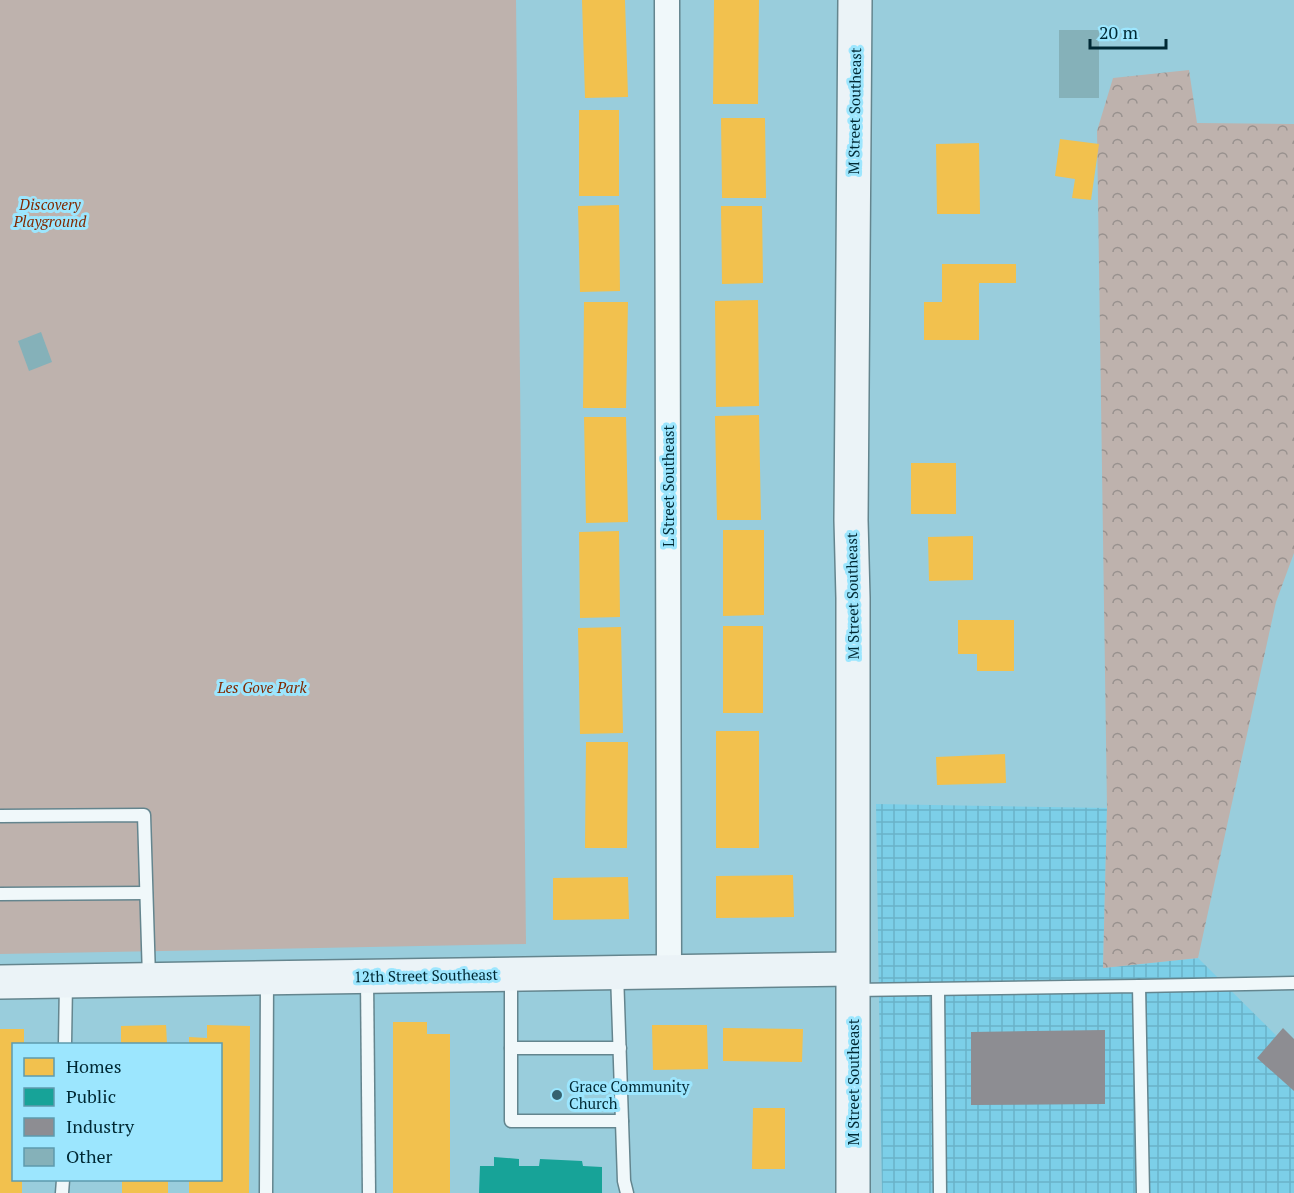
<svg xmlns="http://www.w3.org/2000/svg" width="1294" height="1193" viewBox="0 0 1294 1193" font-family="'PT Serif',serif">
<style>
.industrial{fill:url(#industrial-grid)}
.forest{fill:url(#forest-crowns)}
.park{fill:#beb2ad}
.homes{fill:#f2c14e}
.public{fill:#17a398}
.industry{fill:#8d8d92}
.building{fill:#85b1b9}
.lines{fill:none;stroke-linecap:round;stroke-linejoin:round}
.lane-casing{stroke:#64858e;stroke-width:15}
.street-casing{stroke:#64858e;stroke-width:27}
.secondary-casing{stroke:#64858e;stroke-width:36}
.lane{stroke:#f0f8fa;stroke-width:12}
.street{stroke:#f0f8fa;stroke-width:24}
.secondary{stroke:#ebf3f7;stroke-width:33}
.poi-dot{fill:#36626f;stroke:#9ce6fe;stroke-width:2}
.labels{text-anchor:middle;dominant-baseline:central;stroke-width:6;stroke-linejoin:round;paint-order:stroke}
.street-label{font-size:15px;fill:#002934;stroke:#9ce6fe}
.park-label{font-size:15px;font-style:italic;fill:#822900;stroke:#9ce6fe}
.poi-label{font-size:15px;fill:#002934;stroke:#9ce6fe;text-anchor:start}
</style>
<defs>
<pattern id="industrial-grid" width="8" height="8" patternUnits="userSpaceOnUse" patternTransform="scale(1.5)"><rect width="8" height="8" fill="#7ccfe8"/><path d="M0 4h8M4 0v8" fill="none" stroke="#69b2c8"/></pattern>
<pattern id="forest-crowns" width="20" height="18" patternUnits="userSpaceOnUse" patternTransform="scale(1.5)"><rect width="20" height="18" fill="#beb2ad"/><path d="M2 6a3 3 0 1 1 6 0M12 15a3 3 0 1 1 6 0" fill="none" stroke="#98918e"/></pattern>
</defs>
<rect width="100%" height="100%" fill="#99cddc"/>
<!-- industrial -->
<polygon class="industrial" points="876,804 1107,808 1103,968 1198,958 1294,1053 1294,1193 882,1193"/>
<!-- forest -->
<polygon class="forest" points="1189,70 1197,123 1294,124 1294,553 1276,602 1198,958 1103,968 1107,808 1097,131 1113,78"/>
<!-- park -->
<polygon class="park" points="0,0 516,0 526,944 0,954"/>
<!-- homes -->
<g class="homes">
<polygon points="582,0 625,0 628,97 585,98"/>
<polygon points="714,0 759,0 758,104 713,104"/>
<rect x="579" y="110" width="40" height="86"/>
<polygon points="721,118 765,118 766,198 722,198"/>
<polygon points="1060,139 1099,144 1091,200 1072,198 1075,179 1055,176"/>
<polygon points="979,143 980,214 937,214 936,144"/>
<polygon points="619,205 620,291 580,292 578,206"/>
<polygon points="721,206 762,206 763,283 722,284"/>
<polygon points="942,264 1016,264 1016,283 979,283 979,340 924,340 924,302 942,302"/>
<polygon points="758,300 759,406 716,407 715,301"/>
<polygon points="584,302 628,302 626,408 583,408"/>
<polygon points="759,415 761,520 717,520 715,416"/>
<polygon points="584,417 626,417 628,522 586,523"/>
<rect x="911" y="463" width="45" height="51"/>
<polygon points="723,530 764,530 764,615 723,616"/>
<polygon points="619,531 620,617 580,618 579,532"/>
<polygon points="973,536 973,580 929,581 928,537"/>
<polygon points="958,620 1014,620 1014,671 977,671 977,654 958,654"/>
<rect x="723" y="626" width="40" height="87"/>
<polygon points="621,627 623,733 580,734 578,628"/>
<rect x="716" y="731" width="43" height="117"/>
<polygon points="586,742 628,742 627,848 585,848"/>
<polygon points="1005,754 1006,783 937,785 936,757"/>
<polygon points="793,875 794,917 716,918 716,876"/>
<polygon points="628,877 629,919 553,920 553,878"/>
<polygon points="393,1022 427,1022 427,1034 450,1034 450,1193 393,1193"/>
<polygon points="166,1025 167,1044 121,1044 121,1026"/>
<polygon points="207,1025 250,1026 249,1193 189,1193 189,1180 220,1180 220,1044 189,1044 189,1037 207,1038"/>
<polygon points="652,1025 707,1025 708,1069 653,1070"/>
<polygon points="723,1028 803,1029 802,1062 723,1061"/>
<polygon points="0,1029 24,1029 24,1044 14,1044 14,1180 22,1180 22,1193 0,1193"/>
<polygon points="753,1108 785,1108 785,1169 752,1169"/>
<rect x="122" y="1180" width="46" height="13"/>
</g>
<!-- public -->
<polygon class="public" points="494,1157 519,1159 519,1166 539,1166 540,1159 582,1161 583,1166 602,1167 602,1193 479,1193 480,1166 494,1166"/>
<!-- industry -->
<g class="industry">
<polygon points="1283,1028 1294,1039 1294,1091 1257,1058"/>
<polygon points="1105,1030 1105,1104 971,1105 971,1032"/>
</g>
<!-- building -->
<g class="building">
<rect x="1059" y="30" width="40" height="68"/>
<polygon points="41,332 52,362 29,371 18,341"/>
</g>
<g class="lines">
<defs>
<g id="lane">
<polyline points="0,816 144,815 149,978"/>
<polyline points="0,894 146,893"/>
<polyline points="617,973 624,1181 627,1193"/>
<polyline points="511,975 511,1121 622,1121"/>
<polyline points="367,978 369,1193"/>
<polyline points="1139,986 1294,983"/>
<polyline points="853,990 1139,986 1143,1193"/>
<polyline points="938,990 940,1193"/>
<polyline points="65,1044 66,982"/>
<polyline points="511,1048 620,1048"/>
<polyline points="62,1193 63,1180"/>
<polyline points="266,1193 267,979"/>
</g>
<polyline id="street" points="667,0 669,972"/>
<g id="secondary">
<polyline points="0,982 851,969"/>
<polyline points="853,1193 853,598 851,520 855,0"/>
</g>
</defs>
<!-- lane casing -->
<use href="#lane" class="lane-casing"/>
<!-- street casing -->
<use href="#street" class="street-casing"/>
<!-- secondary casing -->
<use href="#secondary" class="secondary-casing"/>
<!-- lane -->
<use href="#lane" class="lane"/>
<!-- street -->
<use href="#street" class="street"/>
<!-- secondary -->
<use href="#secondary" class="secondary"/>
</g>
<!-- markers -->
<circle class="poi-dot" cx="557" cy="1095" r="6"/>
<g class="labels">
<!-- street labels -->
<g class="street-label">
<text transform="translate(854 111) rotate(-89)">M Street Southeast</text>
<text transform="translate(668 486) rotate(-90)">L Street Southeast</text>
<text transform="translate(852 596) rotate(-91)">M Street Southeast</text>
<text transform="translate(426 975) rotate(-1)">12th Street Southeast</text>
<text transform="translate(853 1082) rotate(-90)">M Street Southeast</text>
</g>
<!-- park labels -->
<g class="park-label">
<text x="50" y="204">Discovery<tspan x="50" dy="17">Playground</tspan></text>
<text x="262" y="687">Les Gove Park</text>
</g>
<!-- poi labels -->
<g class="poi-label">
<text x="569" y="1086">Grace Community<tspan x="569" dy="17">Church</tspan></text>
</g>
</g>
<!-- legend -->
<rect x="12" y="1043" width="210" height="138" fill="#9ce6fe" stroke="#5e9aad" stroke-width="1.5"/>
<rect x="24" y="1058" width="30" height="18" fill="#f2c14e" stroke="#5e9aad" stroke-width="1.5"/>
<text x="66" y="1073" font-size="18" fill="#002934">Homes</text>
<rect x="24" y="1088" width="30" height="18" fill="#17a398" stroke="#5e9aad" stroke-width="1.5"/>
<text x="66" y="1103" font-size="18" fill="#002934">Public</text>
<rect x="24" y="1118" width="30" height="18" fill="#8d8d92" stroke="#5e9aad" stroke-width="1.5"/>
<text x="66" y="1133" font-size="18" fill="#002934">Industry</text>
<rect x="24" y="1148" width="30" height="18" fill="#85b1b9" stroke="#5e9aad" stroke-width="1.5"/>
<text x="66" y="1163" font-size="18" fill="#002934">Other</text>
<!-- scale -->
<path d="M1090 39v9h76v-9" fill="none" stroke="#002934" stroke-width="3"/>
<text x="1099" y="39" font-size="18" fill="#002934" stroke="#9ce6fe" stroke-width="4.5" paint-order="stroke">20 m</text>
</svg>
